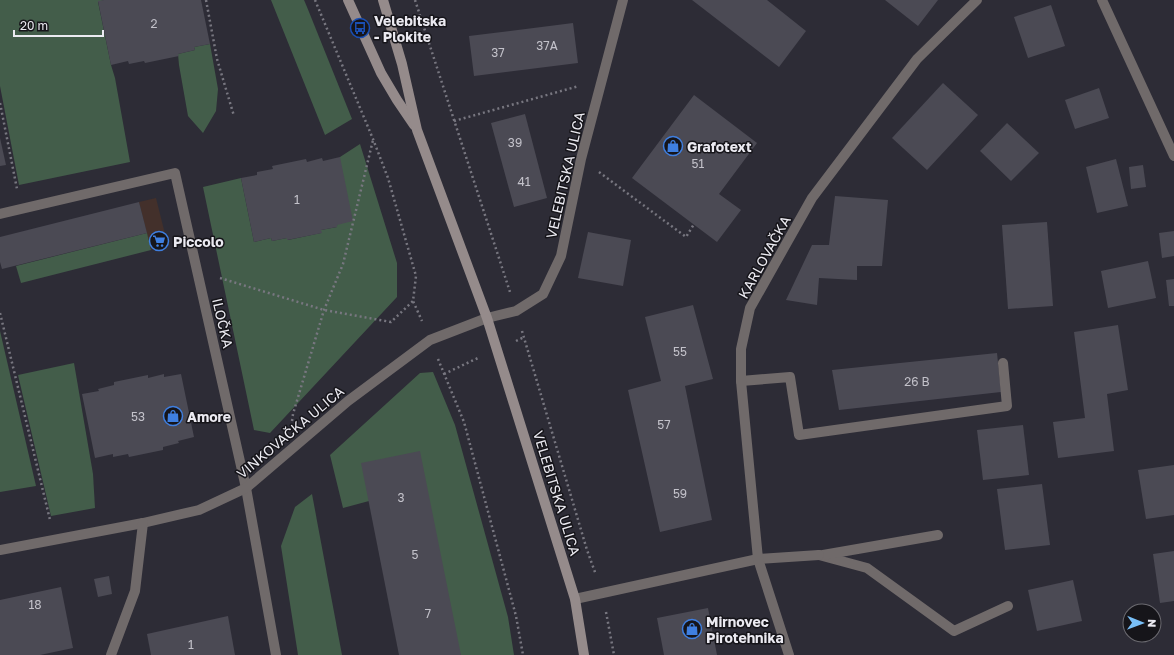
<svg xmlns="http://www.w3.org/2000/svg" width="1174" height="655" viewBox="0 0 1174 655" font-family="'Golos Text',sans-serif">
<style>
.industrial{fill:#43302b}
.green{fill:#435d4a}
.building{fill:#4b4a54}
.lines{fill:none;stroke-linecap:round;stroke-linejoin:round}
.path{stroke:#787780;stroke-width:2.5;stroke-dasharray:2 3;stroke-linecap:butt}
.lane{stroke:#706a6a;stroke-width:10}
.street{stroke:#706a6a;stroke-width:10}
.secondary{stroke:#958b8b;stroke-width:10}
.labels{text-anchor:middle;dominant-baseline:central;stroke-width:3;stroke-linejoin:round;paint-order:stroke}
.number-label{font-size:12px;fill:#c3c2ca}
.poi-label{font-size:14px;font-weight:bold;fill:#ebeaf1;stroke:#16151a;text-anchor:start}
.street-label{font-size:14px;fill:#ebeaf1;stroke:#16151a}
</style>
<rect width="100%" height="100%" fill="#2d2c36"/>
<!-- industrial -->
<polygon class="industrial" points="156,198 168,246 151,250 139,202"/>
<!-- green -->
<g class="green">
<polygon points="0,0 104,0 98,2 111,65 115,78 130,162 19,185 0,86"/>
<polygon points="271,0 304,0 307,7 352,119 325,135"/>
<polygon points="210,44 218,89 216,111 203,133 188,116 179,65 178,54 195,50 194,47"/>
<polygon points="360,144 397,263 397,297 270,433 254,430 203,187 241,178 254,242 271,238 272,241 287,238 288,240 321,233 321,230 337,227 340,157"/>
<polygon points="147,233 151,250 21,283 16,266"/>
<polygon points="0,331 36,486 0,492"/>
<polygon points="74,363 93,474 95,508 51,516 18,375"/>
<polygon points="433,372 455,425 508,617 514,655 461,655 369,501 343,508 330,455 420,373"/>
<polygon points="312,494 342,655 298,655 281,546 295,507"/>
</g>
<!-- building -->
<g class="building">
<polygon points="104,0 201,0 210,44 194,47 195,50 178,54 179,56 145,63 144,61 129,64 128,61 111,65 98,1"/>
<polygon points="692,0 767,0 806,31 779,67"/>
<polygon points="885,0 938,0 918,26"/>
<polygon points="1051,5 1065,46 1028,58 1014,17"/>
<polygon points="573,23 578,63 474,76 469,36"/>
<polygon points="943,83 978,115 927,170 892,138"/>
<polygon points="1099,88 1109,118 1075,129 1065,100"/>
<polygon points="694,95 757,143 719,194 741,210 717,242 632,178"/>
<polygon points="525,114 547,198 514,207 491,123"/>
<polygon points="1007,123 1039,153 1011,181 980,151"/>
<polygon points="0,138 6,165 0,166"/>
<polygon points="340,157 353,221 337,225 337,227 321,230 322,233 287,240 287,238 272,241 271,238 254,242 241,178 257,175 257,172 273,169 272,166 306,159 307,162 322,158 323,161"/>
<polygon points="1116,159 1128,206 1097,213 1086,167"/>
<polygon points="1143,165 1146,187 1131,189 1129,167"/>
<polygon points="835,196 888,200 882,266 857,266 857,280 819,278 817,305 786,300 812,245 829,245"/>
<polygon points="139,202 147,233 2,269 0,262 0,237"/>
<polygon points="1047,222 1053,306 1008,309 1002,225"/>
<polygon points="1174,231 1174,256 1162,258 1159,233"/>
<polygon points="588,232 631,240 623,286 578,278"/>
<polygon points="1148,261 1156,298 1108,308 1101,271"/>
<polygon points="1174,279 1174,306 1169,306 1166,280"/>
<polygon points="693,305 713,379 685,386 712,520 660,532 628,390 661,381 645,317"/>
<polygon points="1118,325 1128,390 1107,394 1114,451 1058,458 1053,422 1085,418 1074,332"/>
<polygon points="997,353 1001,392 839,410 832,370"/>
<polygon points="164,374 164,377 181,374 194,437 178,441 179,443 163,447 163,450 129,457 128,454 113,457 113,454 95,458 82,394 99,391 98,389 114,385 114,382 148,375 148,378"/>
<polygon points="1023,425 1029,475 983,480 977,430"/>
<polygon points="420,451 461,655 399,655 361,463"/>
<polygon points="1174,465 1174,515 1146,519 1138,470"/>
<polygon points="1042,484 1050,545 1005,550 997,489"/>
<polygon points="1174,551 1174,601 1160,603 1153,554"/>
<polygon points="109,576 112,594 98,597 94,579"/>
<polygon points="1073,580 1082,621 1037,631 1028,590"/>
<polygon points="61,587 73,648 40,655 0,655 0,600"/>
<polygon points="708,608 717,655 664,655 657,618"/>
<polygon points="228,616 235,655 151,655 147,634"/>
</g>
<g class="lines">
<!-- path -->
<g class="path">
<polyline points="206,0 217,59 234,116"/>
<polyline points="315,0 373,139 388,178 416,276 413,301 422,321"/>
<polyline points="415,0 510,292"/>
<polyline points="0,103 17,189"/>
<polyline points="454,121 579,86"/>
<polyline points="599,172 686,237 694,224"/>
<polyline points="220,278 324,310 391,322 413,301"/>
<polyline points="0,313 50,520"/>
<polyline points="522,331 587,550 596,575"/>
<polyline points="516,341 524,337"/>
<polyline points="438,359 464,422 516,616 523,655"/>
<polyline points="444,374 478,358"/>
<polyline points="292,421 293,414 324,310 343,264 373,140"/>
<polyline points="606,612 614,655"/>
</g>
<!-- lane -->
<g class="lane">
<polyline points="741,381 790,377 799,435 1007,406 1003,363"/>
<polyline points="819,555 867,568 954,631 1008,606"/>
<polyline points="823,555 938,535"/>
</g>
<!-- street -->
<g class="street">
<polyline points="1102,0 1174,156"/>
<polyline points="0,214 175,173 246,488 276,655"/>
<polyline points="0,550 143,523 199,510 246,488 348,401 430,340 487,318 516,311 543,294 561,256 581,159 623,0"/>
<polyline points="575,599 758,559 819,555"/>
<polyline points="111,655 135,591 143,523"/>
<polyline points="789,655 758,559 741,381 741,349 750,308 812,198 917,59 977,0"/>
</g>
<!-- secondary -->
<g class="secondary">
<polyline points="348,0 381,73 397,100 414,125"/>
<polyline points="383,0 402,64 417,130 487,318 575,599 584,655"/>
</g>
</g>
<!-- icons -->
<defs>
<symbol id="bus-ring" viewBox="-11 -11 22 22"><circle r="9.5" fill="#16151a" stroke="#1a4fb4" stroke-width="1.5"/><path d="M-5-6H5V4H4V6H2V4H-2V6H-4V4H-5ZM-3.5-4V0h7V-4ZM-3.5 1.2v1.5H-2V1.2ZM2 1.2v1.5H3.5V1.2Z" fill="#1a4fb4"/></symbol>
<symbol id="shop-ring" viewBox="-11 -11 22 22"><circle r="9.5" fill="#16151a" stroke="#3f7fe0" stroke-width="1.5"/><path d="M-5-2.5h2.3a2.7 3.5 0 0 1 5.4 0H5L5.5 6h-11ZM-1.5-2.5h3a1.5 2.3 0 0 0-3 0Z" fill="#3f7fe0"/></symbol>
<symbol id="supermarket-ring" viewBox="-11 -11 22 22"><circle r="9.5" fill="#16151a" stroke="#3f7fe0" stroke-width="1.5"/><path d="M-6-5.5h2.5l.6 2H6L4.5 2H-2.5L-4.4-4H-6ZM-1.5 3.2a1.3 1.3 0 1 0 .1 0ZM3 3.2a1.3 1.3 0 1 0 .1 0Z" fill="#3f7fe0"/></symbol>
</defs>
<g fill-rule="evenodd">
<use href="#bus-ring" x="349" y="17" width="22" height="22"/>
<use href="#shop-ring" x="662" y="135" width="22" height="22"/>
<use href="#supermarket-ring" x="148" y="230" width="22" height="22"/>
<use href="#shop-ring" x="162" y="405" width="22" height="22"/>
<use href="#shop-ring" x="681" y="618" width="22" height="22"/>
</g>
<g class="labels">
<!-- number labels -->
<g class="number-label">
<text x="154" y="23">2</text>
<text x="547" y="45">37A</text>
<text x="498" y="52">37</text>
<text x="515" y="142">39</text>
<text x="698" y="163">51</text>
<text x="524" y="181">41</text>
<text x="297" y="199">1</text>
<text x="680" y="351">55</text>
<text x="917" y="381">26 B</text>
<text x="138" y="416">53</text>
<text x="664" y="424">57</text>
<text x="680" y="493">59</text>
<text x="401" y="497">3</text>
<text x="415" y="554">5</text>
<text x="35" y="604">18</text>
<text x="428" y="613">7</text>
<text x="191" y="644">1</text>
</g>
<!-- poi labels -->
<g class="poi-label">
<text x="374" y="20">Velebitska<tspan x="374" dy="16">- Plokite</tspan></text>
<text x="687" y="146">Grafotext</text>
<text x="173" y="241">Piccolo</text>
<text x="187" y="416">Amore</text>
<text x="706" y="621">Mirnovec<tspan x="706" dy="16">Pirotehnika</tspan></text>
</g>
<!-- street labels -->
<g class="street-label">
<text transform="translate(565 175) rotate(-77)">VELEBITSKA ULICA</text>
<text transform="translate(764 257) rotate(-61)">KARLOVAČKA</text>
<text transform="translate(223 323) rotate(77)">ILOČKA</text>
<text transform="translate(290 432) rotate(-40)">VINKOVAČKA ULICA</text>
<text transform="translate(557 493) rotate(73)">VELEBITSKA ULICA</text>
</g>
</g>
<!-- north arrow -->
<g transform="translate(1142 623) rotate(91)"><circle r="19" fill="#16151a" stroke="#6b6a70"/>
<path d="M0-3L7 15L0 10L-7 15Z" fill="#79bff8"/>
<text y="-6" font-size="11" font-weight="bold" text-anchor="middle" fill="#ebeaf1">N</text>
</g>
<!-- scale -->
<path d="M14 30v6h89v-6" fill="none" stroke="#ebeaf1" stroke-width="2"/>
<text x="20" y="30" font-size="12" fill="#ebeaf1" stroke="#16151a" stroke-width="3" paint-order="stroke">20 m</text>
</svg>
